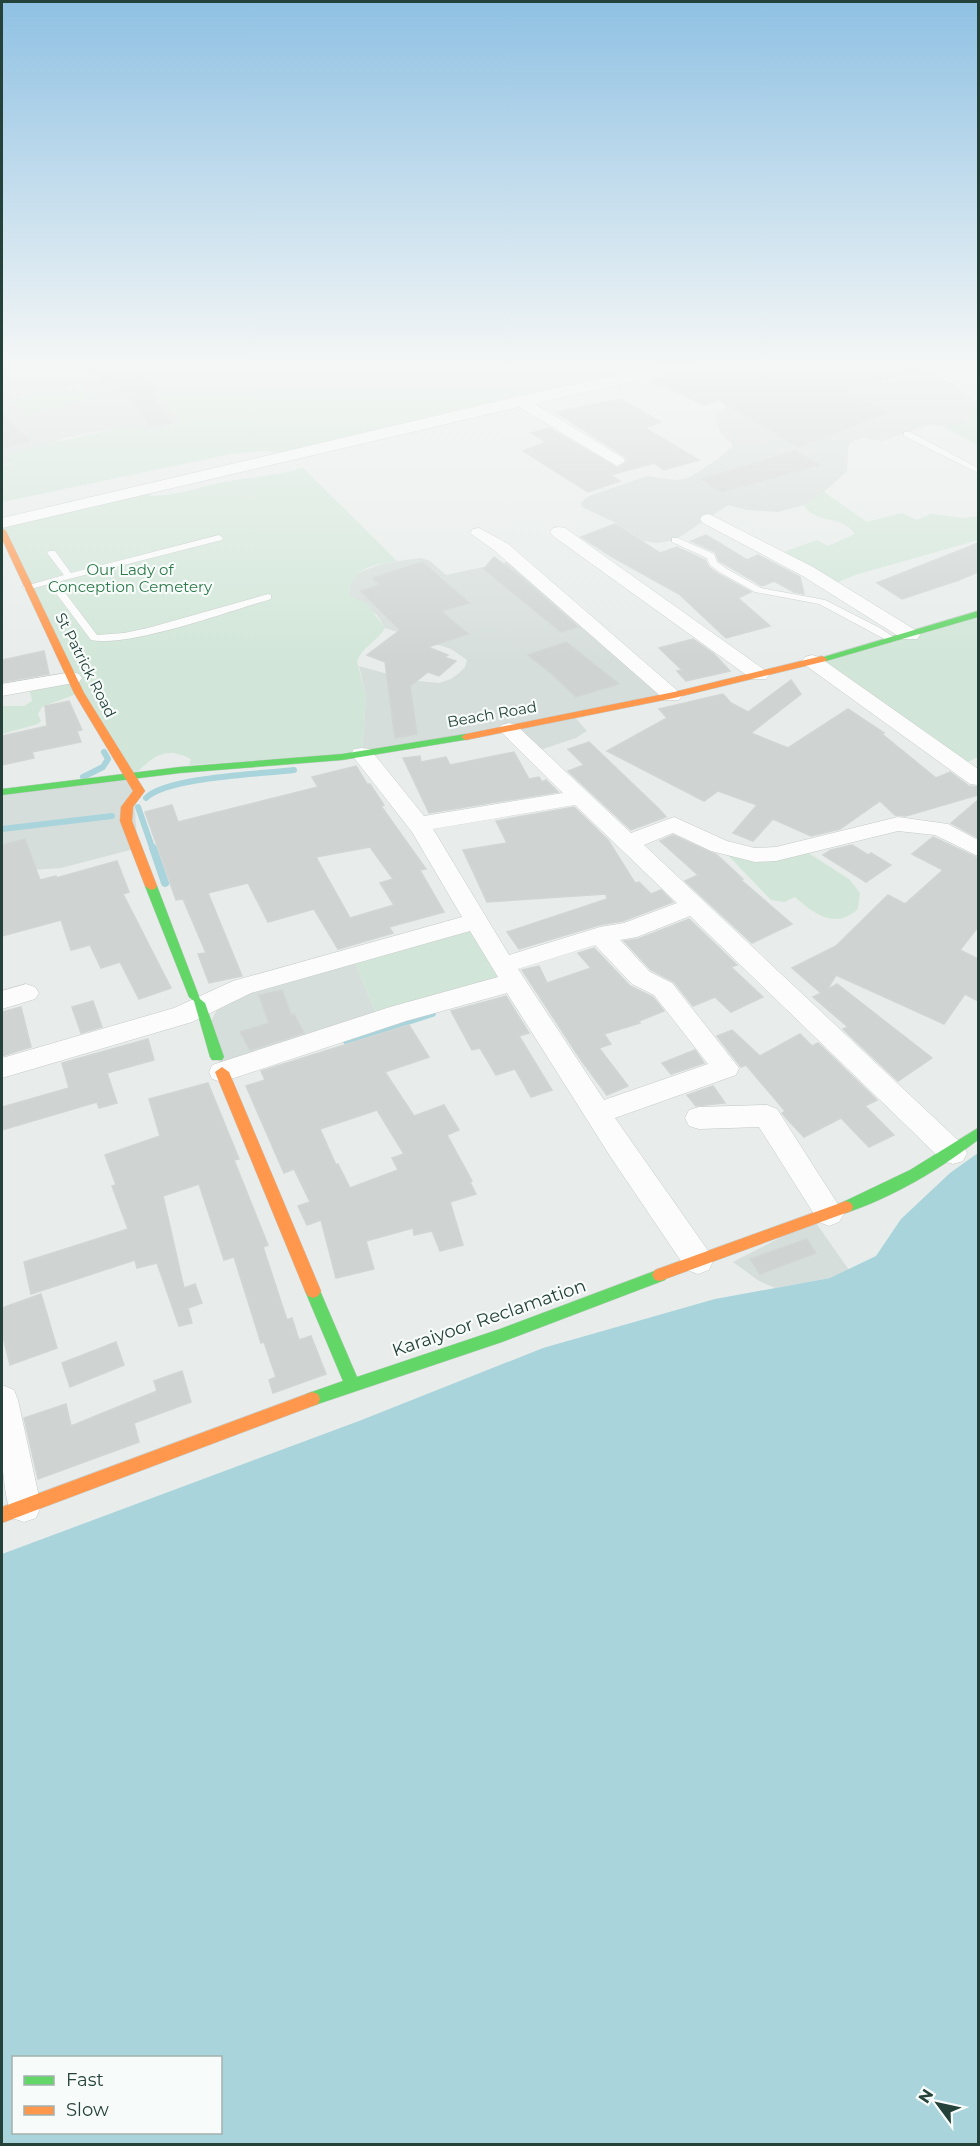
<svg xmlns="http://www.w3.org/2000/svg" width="980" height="2146" viewBox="0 0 980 2146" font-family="Montserrat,sans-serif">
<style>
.built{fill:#d6dedb}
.green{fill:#d1e6d8}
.water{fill:#a9d4db;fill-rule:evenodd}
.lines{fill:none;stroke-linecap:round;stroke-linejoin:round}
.stream-far1{stroke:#a9d4db;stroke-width:6}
.stream{stroke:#a9d4db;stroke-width:8}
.building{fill:#cfd4d2;stroke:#d1d6d4;stroke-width:1.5;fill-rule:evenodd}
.lane-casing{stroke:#c5cac8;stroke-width:1}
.street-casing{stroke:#c5cac8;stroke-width:1}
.fast-casing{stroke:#c3cbc8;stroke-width:1}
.slow-casing{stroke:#c3cbc8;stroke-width:1}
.lane{fill:#fcfcfc;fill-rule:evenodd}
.street{fill:#fcfcfc;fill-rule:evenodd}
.fast{fill:#63d668;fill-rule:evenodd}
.slow{fill:#ff974d;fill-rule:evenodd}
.labels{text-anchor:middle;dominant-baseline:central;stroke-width:4.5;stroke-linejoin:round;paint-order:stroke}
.far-park-label{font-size:15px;fill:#2d7a4b;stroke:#f7fbf9}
.far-street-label{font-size:15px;fill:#24423a;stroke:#f7fbf9}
.street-label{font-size:18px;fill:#24423a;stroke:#f7fbf9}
</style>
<rect width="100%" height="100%" fill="#e8edeb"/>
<!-- built -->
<g class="built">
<polygon points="2,363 132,363 181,421 159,429 148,431 131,425 65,438 2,466"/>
<polygon points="864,363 906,363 958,386 961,392 978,403 978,406 969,421 958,426 929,425 882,441 864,438 852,441 848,448 847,471 824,492 804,505 778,512 747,510 728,505 675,540 658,543 643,541 614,522 582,507 581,502 589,496 630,482 647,476 677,480 688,478 712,463 733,446 720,432 714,414 729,405 807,383"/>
<polygon points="421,558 430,561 446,575 516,560 672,696 574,716 587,731 576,738 534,752 509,729 362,754 366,697 359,666 409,680 439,683 451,679 459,673 465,667 467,660 451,649 385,628 377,615 349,595 350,586 354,576 362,571 385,563"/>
<polygon points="132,777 138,848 61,868 2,872 2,792"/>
<polygon points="352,955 379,1021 222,1072 208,1027 225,994"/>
<polygon points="814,1220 849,1270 830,1278 775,1288 759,1281 733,1262"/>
</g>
<!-- green -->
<g class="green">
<path d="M132 363H693L286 453 260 451 231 454 2 502V466L11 464 7 457 18 451 131 425C150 431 162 430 181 421Z"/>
<polygon points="81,383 97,397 24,415 8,400"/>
<path d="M978 406V445L941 426C970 425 962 424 978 406Z"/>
<path d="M303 468 397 561C374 565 350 567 349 595L367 604 385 628C378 641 363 646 357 661L366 697 362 754 189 765 191 759C163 745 152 758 132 777L79 693 42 707 38 714 41 721 38 724 2 734V706H24L32 701 29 686 71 678 2 531V523L145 488 151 496C176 496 200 487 224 482 251 477 277 476 303 468Z"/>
<path d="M824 492 867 522 902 513 917 520 931 514 964 518 978 516V540L855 575 831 585 778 554 817 540 828 546 855 534C842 514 816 525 804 505Z"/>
<polygon points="978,614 978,757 966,763 812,661 900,638"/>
<path d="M719 846 755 855 799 847 849 879 860 893 858 909C835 930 814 914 795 897L785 902 771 900Z"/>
<polygon points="472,924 513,982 379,1021 352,955"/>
</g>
<!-- water -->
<path class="water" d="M978 1153V2144H2V1554L359 1421 543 1348 715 1299 830 1278 876 1256 901 1219 950 1173ZM14 2058H220V2132H14Z"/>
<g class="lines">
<!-- stream-far1 -->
<g class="stream-far1">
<polyline points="83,777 103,767 108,759 104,752"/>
<path d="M146 798C167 777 262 774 294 770"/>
<polyline points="138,807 153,850"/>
<polyline points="2,829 112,816"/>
</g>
<!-- stream -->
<g class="stream">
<polyline points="153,848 165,883"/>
<polyline points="347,1041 432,1013"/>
</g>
</g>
<!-- building -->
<g class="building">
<polygon points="85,363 124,363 159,391 150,393 172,422 150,426 129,397 124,398"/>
<polygon points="741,363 923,363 924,368 842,392 889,412 799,447 718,400 705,405 651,381 689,370"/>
<polygon points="620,399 661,422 645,428 699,460 664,470 654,463 611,475 620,481 588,492 523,451 546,442 531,433 549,428 618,468 627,461 624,456 556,412"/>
<polygon points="2,414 30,441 2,448"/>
<polygon points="795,451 819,465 721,492 701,479"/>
<polygon points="615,524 660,553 677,547 705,560 709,567 720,575 751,592 738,598 770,626 726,638 679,594 609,555 581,537"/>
<polygon points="706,535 747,560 758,555 800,577 804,594 794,592 774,581 762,586 719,561 715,552 691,541"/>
<polygon points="978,543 978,572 959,580 902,599 877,583"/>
<polygon points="494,557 522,578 578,627 561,632 484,569"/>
<polygon points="422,562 469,603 441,611 468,634 428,647 448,655 444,657 456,661 439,676 428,672 410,686 417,734 395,738 385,662 367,655 400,630 361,591 380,585 373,578"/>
<polygon points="693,639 714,654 730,671 686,681 677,671 682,670 659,648"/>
<polygon points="566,642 619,684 576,697 552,674 528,655"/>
<polygon points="44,651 49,674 2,682 2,660"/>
<polygon points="791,680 801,694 751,733 788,748 848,709 884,733 882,734 936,778 950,772 969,786 978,787 978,795 906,816 895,815 880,801 840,829 811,836 773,819 753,841 733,833 757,805 718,791 704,801 607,751 667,718 659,709 723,694 731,703 748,712"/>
<polygon points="69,701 82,730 77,731 81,742 32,752 34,758 2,765 2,736 47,726 45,706"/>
<polygon points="589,742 659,809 666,817 631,830 568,771 584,765 568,749"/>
<polygon points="514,752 529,779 539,777 542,782 546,780 558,792 429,813 403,758 420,756 421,762 446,757 450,765"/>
<path d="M356 766 367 784H370L384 805 381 806 426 869 420 870 444 912 389 927 393 933 338 949 314 909 268 922 248 883 208 893 242 976 209 983 198 954 206 953 183 899 176 900 145 812 172 805 178 822 318 787 312 777ZM370 847 393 879 380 883 394 905 350 918 316 857Z"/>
<polygon points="978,800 978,838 951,823"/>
<polygon points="574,807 608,840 635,883 639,882 651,894 661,890 673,902 623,921 599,925 519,949 507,932 607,899 606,894 487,902 463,850 507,843 496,821"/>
<polygon points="673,835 717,855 743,879 741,880 792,924 752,943 685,881 698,875 660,841"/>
<polygon points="933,837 978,858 978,927 960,950 978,959 978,1001 965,994 944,1024 836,975 827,990 837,984 932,1058 898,1081 843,1029 848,1027 813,997 821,993 792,968 836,946 888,895 905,904 943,870 912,854"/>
<polygon points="25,839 40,880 56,876 56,878 117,861 129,892 123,894 171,988 139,999 120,962 101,968 90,945 71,950 61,920 2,936 2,845"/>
<polygon points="852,845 868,855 871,853 891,865 866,882 823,855 831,850"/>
<polygon points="689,919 737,965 731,967 763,997 731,1012 715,997 693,1006 674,982 651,970 624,941 638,939"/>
<polygon points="594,948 630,986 653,997 664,1011 639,1021 640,1023 604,1034 611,1044 599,1048 628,1086 607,1095 581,1060 522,970 539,966 547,983 591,968 578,953"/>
<polygon points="282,990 291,1015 294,1014 304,1033 250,1050 240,1032 269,1023 259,995"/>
<polygon points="506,996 529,1033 519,1036 552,1090 531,1097 515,1069 496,1075 480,1048 472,1050 451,1011"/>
<polygon points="93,1001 102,1027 81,1033 72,1007"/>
<polygon points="21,1007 31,1047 2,1056 2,1012"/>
<path d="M409 1025 429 1057 385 1072 414 1116 444 1105 459 1130 447 1135 472 1181 470 1182 476 1194 450 1202 463 1245 440 1251 432 1231 414 1235 413 1228 366 1241 374 1269 336 1278 321 1220 307 1225 298 1206 310 1202 294 1169 284 1173 246 1086 265 1080 261 1071ZM377 1110 404 1154 392 1158 398 1170 350 1188 338 1164 336 1165 320 1129Z"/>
<polygon points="732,1030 760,1056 800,1034 812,1046 818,1043 877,1100 865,1106 894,1135 869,1147 841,1118 804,1137 786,1118 782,1113 785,1111 746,1065 741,1067 717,1036"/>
<polygon points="148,1039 154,1060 107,1073 117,1103 99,1108 97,1102 2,1130 2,1107 69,1088 62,1063"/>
<polygon points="695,1050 704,1063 671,1074 662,1063"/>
<polygon points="208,1083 239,1159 234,1160 268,1245 263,1247 287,1320 292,1318 299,1340 311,1336 326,1374 273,1393 269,1380 276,1377 264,1342 261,1343 234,1257 224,1260 199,1184 163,1196 184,1288 195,1284 202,1303 188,1308 192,1323 179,1326 157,1263 137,1268 135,1260 31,1294 24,1262 128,1229 112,1186 116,1185 105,1155 160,1136 149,1099"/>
<polygon points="713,1086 725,1103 696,1106 687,1095"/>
<polygon points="807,1239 816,1253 760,1274 750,1259"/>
<polygon points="41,1294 57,1348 10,1365 2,1333 2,1308"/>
<polygon points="116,1342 124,1365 70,1387 62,1363"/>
<polygon points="182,1371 191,1402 134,1423 139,1442 38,1479 24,1418 66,1404 71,1426 157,1391 154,1381"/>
</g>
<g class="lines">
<defs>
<g id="lane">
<polygon points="904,432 910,432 978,468 978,473 904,436"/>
<path d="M219 535 223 538 222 540 57 582 97 635 124 633 148 628 268 594 271 595V599C230 611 129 648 91 640L49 584 27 590 22 587 64 575 47 553 49 551H55L71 573Z"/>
<polygon points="672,538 678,538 714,554 717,562 727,569 761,588 825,600 880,628 898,640 890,642 819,604 755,592 721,573 710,565 707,558 672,542"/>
</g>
<g id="street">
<polygon points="675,363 700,363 693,367 535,404 623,458 625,461 617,466 519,407 2,528 2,518 520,396"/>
<polygon points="709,514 813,567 917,631 920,635 917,639 903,639 801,575 703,523 700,519 703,515"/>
<polygon points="559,527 565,528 766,671 769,675 766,679 752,679 553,536 550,532 553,528"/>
<polygon points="479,528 507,543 679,692 682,696 679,700 665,700 495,551 470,533 473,529"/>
<polygon points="812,655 819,657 978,769 978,785 970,784 805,665 802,661 805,657"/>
<polygon points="72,672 79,674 82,678 79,682 2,696 2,684"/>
<path d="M509 723 516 725 631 833 674 817 727 841 755 848 776 847 898 817 948 824 978 840V856L935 835 898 831 776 861 755 862 711 851 673 833 644 845 963 1145 967 1153 963 1161 953 1164 943 1161 690 916 637 937 620 940 650 972 672 983 739 1068 736 1075 615 1118 709 1252 713 1261 709 1270 698 1274 687 1270 610 1156 507 993 406 1021 222 1082 212 1079 209 1072 212 1065 390 1007 498 977 470 931 251 993 192 1022 2 1078V1058L174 1008 233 981 462 917 412 832 351 754 354 749 362 748 370 749 424 816 563 793 502 733 498 729 502 725ZM575 805 677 903 624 923 600 927 509 955 433 829ZM595 945 632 984 654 995 708 1064 604 1100 518 969Z"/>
<polygon points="26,984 35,987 39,993 35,999 2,1009 2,991"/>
<polygon points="767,1105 777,1109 839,1206 844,1214 839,1222 829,1226 819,1222 759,1127 699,1129 689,1126 685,1118 689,1110 699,1107"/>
<path d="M2 1385 14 1390 18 1400 41 1506 36 1518 24 1522 12 1518C0 1486 0 1419 2 1385Z"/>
</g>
<g id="fast">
<polygon points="978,611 978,617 826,661 818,661 817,659"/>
<polygon points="466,734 471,737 470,739 342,760 180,773 2,795 2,789 180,767 342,754"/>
<polygon points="151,882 157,886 200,999 205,1003 224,1057 222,1060 212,1060 210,1057 194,1001 189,997 145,886"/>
<path d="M978 1128V1140C939 1170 893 1197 846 1213L841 1211 839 1207 841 1203 910 1170Z"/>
<polygon points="660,1269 665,1270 668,1275 665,1280 502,1342 312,1406 306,1404 304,1399 306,1394 343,1381 305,1291 308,1286 313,1284 318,1286 357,1377 500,1329"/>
</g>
<g id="slow">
<polygon points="2,528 6,531 84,693 145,791 133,807 132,821 157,886 155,889 151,890 145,886 120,821 121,807 133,791 74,693 2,539"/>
<polygon points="822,656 827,659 826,661 674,698 466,740 461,737 466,734 674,692"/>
<polygon points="222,1067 229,1072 321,1291 318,1296 313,1298 308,1296 305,1291 215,1072"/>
<polygon points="846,1201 851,1203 853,1207 851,1211 660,1281 655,1280 652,1275 655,1270"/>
<polygon points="312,1392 318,1394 320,1399 318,1404 2,1523 2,1507"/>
</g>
</defs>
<!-- lane casing -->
<use href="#lane" class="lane-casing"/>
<!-- street casing -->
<use href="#street" class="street-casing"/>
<!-- fast casing -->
<use href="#fast" class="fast-casing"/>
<!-- slow casing -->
<use href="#slow" class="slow-casing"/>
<!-- lane -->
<use href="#lane" class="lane"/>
<!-- street -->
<use href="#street" class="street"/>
<!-- fast -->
<use href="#fast" class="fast"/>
<!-- slow -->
<use href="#slow" class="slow"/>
</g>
<!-- sky -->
<linearGradient id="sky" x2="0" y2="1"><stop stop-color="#8fc1e3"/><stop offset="0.55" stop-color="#f5f7f6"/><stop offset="1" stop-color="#f5f7f6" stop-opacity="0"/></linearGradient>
<rect width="980" height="663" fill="url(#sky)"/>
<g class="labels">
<!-- far-park labels -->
<g class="far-park-label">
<text x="130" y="569">Our Lady of<tspan x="130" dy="17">Conception Cemetery</tspan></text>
</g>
<!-- far-street labels -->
<g class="far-street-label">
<text transform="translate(86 665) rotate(63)">St Patrick Road</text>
<text transform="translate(492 714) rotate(-10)">Beach Road</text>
</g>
<!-- street labels -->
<g class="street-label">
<text transform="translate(489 1318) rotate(-19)">Karaiyoor Reclamation</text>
</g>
</g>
<!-- border -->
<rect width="980" height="2146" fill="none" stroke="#24423a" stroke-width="6"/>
<!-- legend -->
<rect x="12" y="2056" width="210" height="78" fill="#f7fbf9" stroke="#a3b1ad" stroke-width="1.5"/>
<rect x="24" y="2076" width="30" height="9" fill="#63d668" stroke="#a3b1ad" stroke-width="1.5"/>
<text x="66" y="2086" font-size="18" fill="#24423a">Fast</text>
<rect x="24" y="2106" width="30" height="9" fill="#ff974d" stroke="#a3b1ad" stroke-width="1.5"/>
<text x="66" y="2116" font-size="18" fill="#24423a">Slow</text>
<!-- north arrow -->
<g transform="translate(938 2104) rotate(303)" stroke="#f7fbf9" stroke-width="4.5" paint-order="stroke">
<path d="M0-4.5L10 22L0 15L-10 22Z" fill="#24423a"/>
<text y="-9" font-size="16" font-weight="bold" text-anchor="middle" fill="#24423a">N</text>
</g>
</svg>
